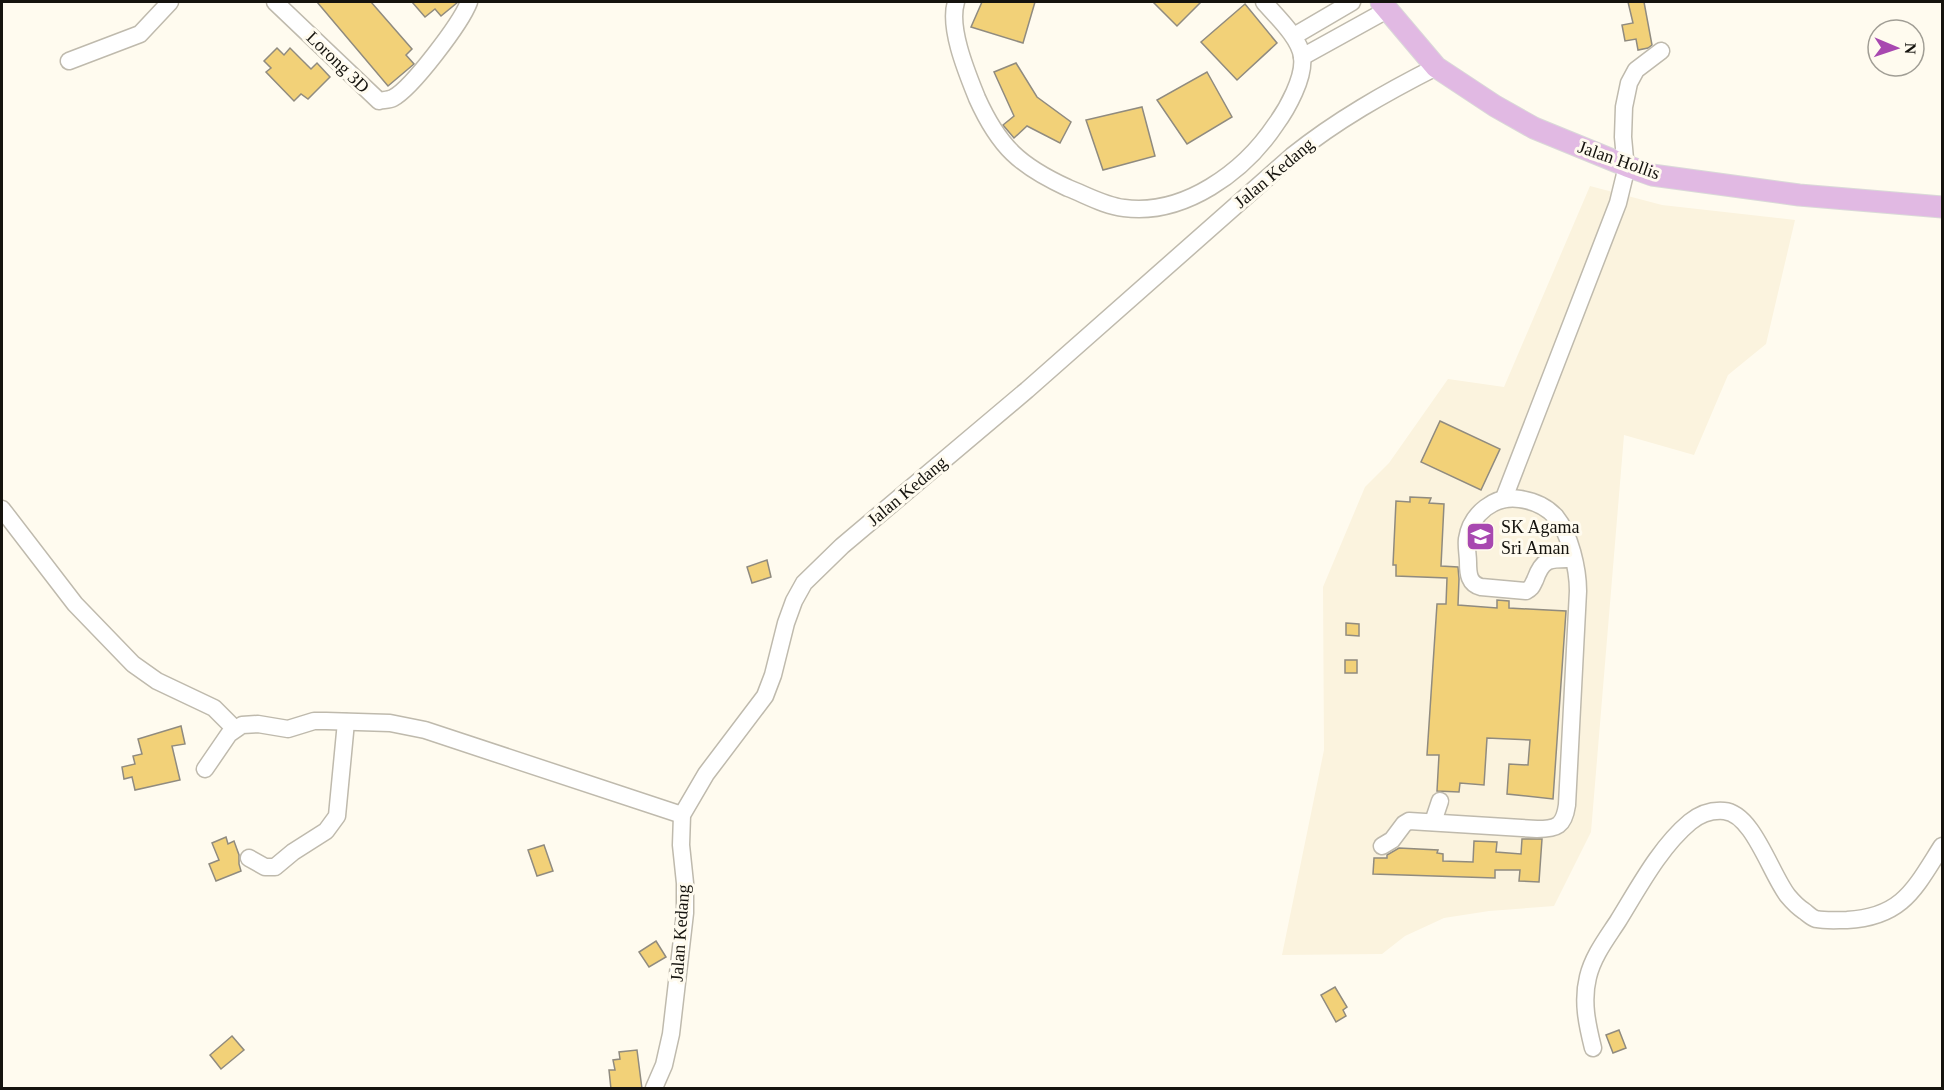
<svg xmlns="http://www.w3.org/2000/svg" width="1944" height="1090" viewBox="0 0 1944 1090" font-family="Georgia,serif">
<style>
.built{fill:#fbf3de}
.building{fill:#f2d178;stroke:#908b7f;stroke-width:1.5}
.lines{fill:none;stroke-linecap:round;stroke-linejoin:round}
.minor-casing{stroke:#bfbaad;stroke-width:19}
.major-casing{stroke:#dad9d8;stroke-width:23}
.minor{stroke:#fff;stroke-width:16}
.major{stroke:#e1b9e3;stroke-width:21}
.labels{text-anchor:middle;dominant-baseline:central;stroke-width:6;stroke-linejoin:round;paint-order:stroke}
.street-label{font-size:18px;fill:#15130e;stroke:#fffbef}
.poi-label{font-size:18px;fill:#15130e;stroke:#fffbef;text-anchor:start}
</style>
<rect width="100%" height="100%" fill="#fffbef"/>
<!-- built -->
<polygon class="built" points="1590,186 1662,205 1795,220 1766,344 1728,375 1694,455 1624,435 1591,832 1554,906 1489,911 1444,918 1405,936 1382,954 1282,955 1324,750 1323,587 1365,487 1389,463 1448,379 1504,387"/>
<!-- building -->
<g class="building">
<polygon points="317,2 371,2 412,49 406,55 414,64 388,86"/>
<polygon points="412,2 458,2 441,16 435,9 425,17"/>
<polygon points="982,2 1035,2 1023,43 971,27"/>
<polygon points="1153,2 1201,2 1177,26"/>
<polygon points="1628,2 1644,2 1652,45 1648,48 1638,50 1636,39 1625,41 1622,25 1633,23"/>
<polygon points="1245,4 1277,43 1237,80 1201,42"/>
<polygon points="277,48 284,55 290,48 311,69 317,63 330,77 308,99 301,94 294,101 266,72 271,68 264,61"/>
<polygon points="1016,63 1037,97 1071,122 1060,143 1027,126 1014,138 1003,125 1014,116 994,72"/>
<polygon points="1207,72 1232,117 1187,144 1157,100"/>
<polygon points="1142,107 1155,156 1103,170 1086,120"/>
<polygon points="1440,421 1500,449 1481,490 1421,462"/>
<polygon points="1410,497 1431,498 1429,503 1444,504 1441,566 1458,567 1459,579 1458,605 1497,608 1497,600 1509,601 1509,608 1566,611 1553,799 1507,794 1509,764 1528,765 1530,740 1487,738 1484,785 1460,783 1459,792 1437,791 1439,755 1427,755 1437,604 1446,604 1447,578 1396,576 1396,565 1393,565 1396,501 1410,502"/>
<polygon points="767,560 771,577 752,583 747,567"/>
<polygon points="1346,623 1359,624 1359,636 1346,635"/>
<rect x="1345" y="660" width="12" height="13"/>
<polygon points="181,726 185,744 172,746 180,780 135,790 132,777 124,779 122,767 135,764 133,756 142,754 138,739"/>
<polygon points="226,837 228,844 234,841 239,855 239,864 241,871 216,881 209,864 219,860 212,843"/>
<polygon points="1522,839 1542,839 1539,882 1519,881 1520,870 1495,870 1495,878 1373,874 1374,858 1387,858 1387,855 1399,848 1438,850 1437,853 1443,854 1443,861 1473,862 1474,841 1497,842 1496,852 1521,854"/>
<polygon points="544,845 553,871 537,876 528,850"/>
<polygon points="656,941 666,957 649,967 639,952"/>
<polygon points="1335,987 1347,1007 1343,1010 1346,1016 1336,1022 1321,995"/>
<polygon points="1619,1030 1626,1048 1613,1053 1606,1035"/>
<polygon points="232,1036 244,1050 221,1069 210,1055"/>
<polygon points="637,1050 642,1089 611,1089 609,1070 615,1070 613,1060 620,1059 619,1052"/>
</g>
<g class="lines">
<defs>
<g id="minor">
<path d="M275 2 379 101C383 100 389 100 393 98 412 88 461 23 469 2"/>
<path d="M956 2C948 28 967 73 977 98 999 147 1020 166 1068 188 1086 195 1105 206 1124 208 1184 216 1244 172 1276 124 1287 109 1305 77 1302 57 1300 38 1276 16 1264 2"/>
<polyline points="1294,36 1352,2"/>
<polyline points="1302,57 1387,10"/>
<polyline points="69,61 140,34 170,2"/>
<polyline points="1504,498 1618,203 1627,166 1625,159 1623,137 1624,107 1629,83 1636,70 1661,51"/>
<polyline points="2,509 75,604 133,664 157,681 214,708 235,729"/>
<polyline points="205,769 229,734 242,725 258,724 288,729 314,721 326,721 390,723 425,730 682,815"/>
<polyline points="1433,822 1440,801"/>
<path d="M1382 846 1392 840 1404 824 1409 821 1537 829C1557 829 1564 826 1567 805L1578 591C1578 569 1570 534 1556 517 1546 506 1534 501 1520 499 1495 495 1471 513 1467 539 1466 546 1468 555 1468 562 1468 574 1469 584 1481 587L1526 591C1532 588 1532 586 1535 580 1543 557 1551 559 1573 559"/>
<polyline points="249,858 265,867 275,867 293,852 326,831 337,816 346,722"/>
<path d="M1593 1048C1587 1024 1582 1001 1588 977 1593 956 1607 938 1618 921 1639 887 1660 847 1690 822 1700 814 1712 810 1724 811 1753 813 1771 875 1788 896 1793 902 1798 907 1804 911 1808 914 1812 918 1816 919 1826 921 1837 920 1847 920 1903 917 1915 888 1942 846"/>
<path d="M654 1088 664 1065 671 1034 685 913V883L681 845 682 815 706 774 765 696 773 675 786 623 794 601 804 583 842 546 1027 390 1292 156C1337 120 1385 93 1436 67"/>
</g>
<polyline id="major" points="1381,2 1436,67 1495,106 1534,128 1627,166 1652,175 1799,195 1942,207"/>
</defs>
<!-- minor casing -->
<use href="#minor" class="minor-casing"/>
<!-- major casing -->
<use href="#major" class="major-casing"/>
<!-- minor -->
<use href="#minor" class="minor"/>
<!-- major -->
<use href="#major" class="major"/>
</g>
<!-- icons -->
<defs>
<symbol id="school-square" viewBox="-11 -11 22 22"><rect x="-9" y="-9" width="18" height="18" rx="4" fill="#a848b0" stroke="#fffbef"/><path d="M0-5L7-2L0 1L-7-2ZM-4 1L0 2.5L4 1V4Q0 6-4 4Z" fill="#fff"/></symbol>
</defs>
<g fill-rule="evenodd">
<use href="#school-square" x="1464" y="520" width="33" height="33"/>
</g>
<g class="labels">
<!-- street labels -->
<g class="street-label">
<text transform="translate(338 62) rotate(44)">Lorong 3D</text>
<text transform="translate(1619 160) rotate(19)">Jalan Hollis</text>
<text transform="translate(1274 173) rotate(-40)">Jalan Kedang</text>
<text transform="translate(907 491) rotate(-40)">Jalan Kedang</text>
<text transform="translate(680 933) rotate(-86)">Jalan Kedang</text>
</g>
<!-- poi labels -->
<g class="poi-label">
<text x="1501" y="527">SK Agama<tspan x="1501" dy="21">Sri Aman</tspan></text>
</g>
</g>
<!-- border -->
<rect width="1944" height="1090" fill="none" stroke="#15130e" stroke-width="6"/>
<!-- north arrow -->
<g transform="translate(1896 48) rotate(92)"><circle r="28" fill="#fffbef" stroke="#a19e95" stroke-width="1.5"/>
<path d="M0-4.5L10 22L0 15L-10 22Z" fill="#a848b0"/>
<text y="-9" font-size="16" font-weight="bold" text-anchor="middle" fill="#15130e">N</text>
</g>
</svg>
